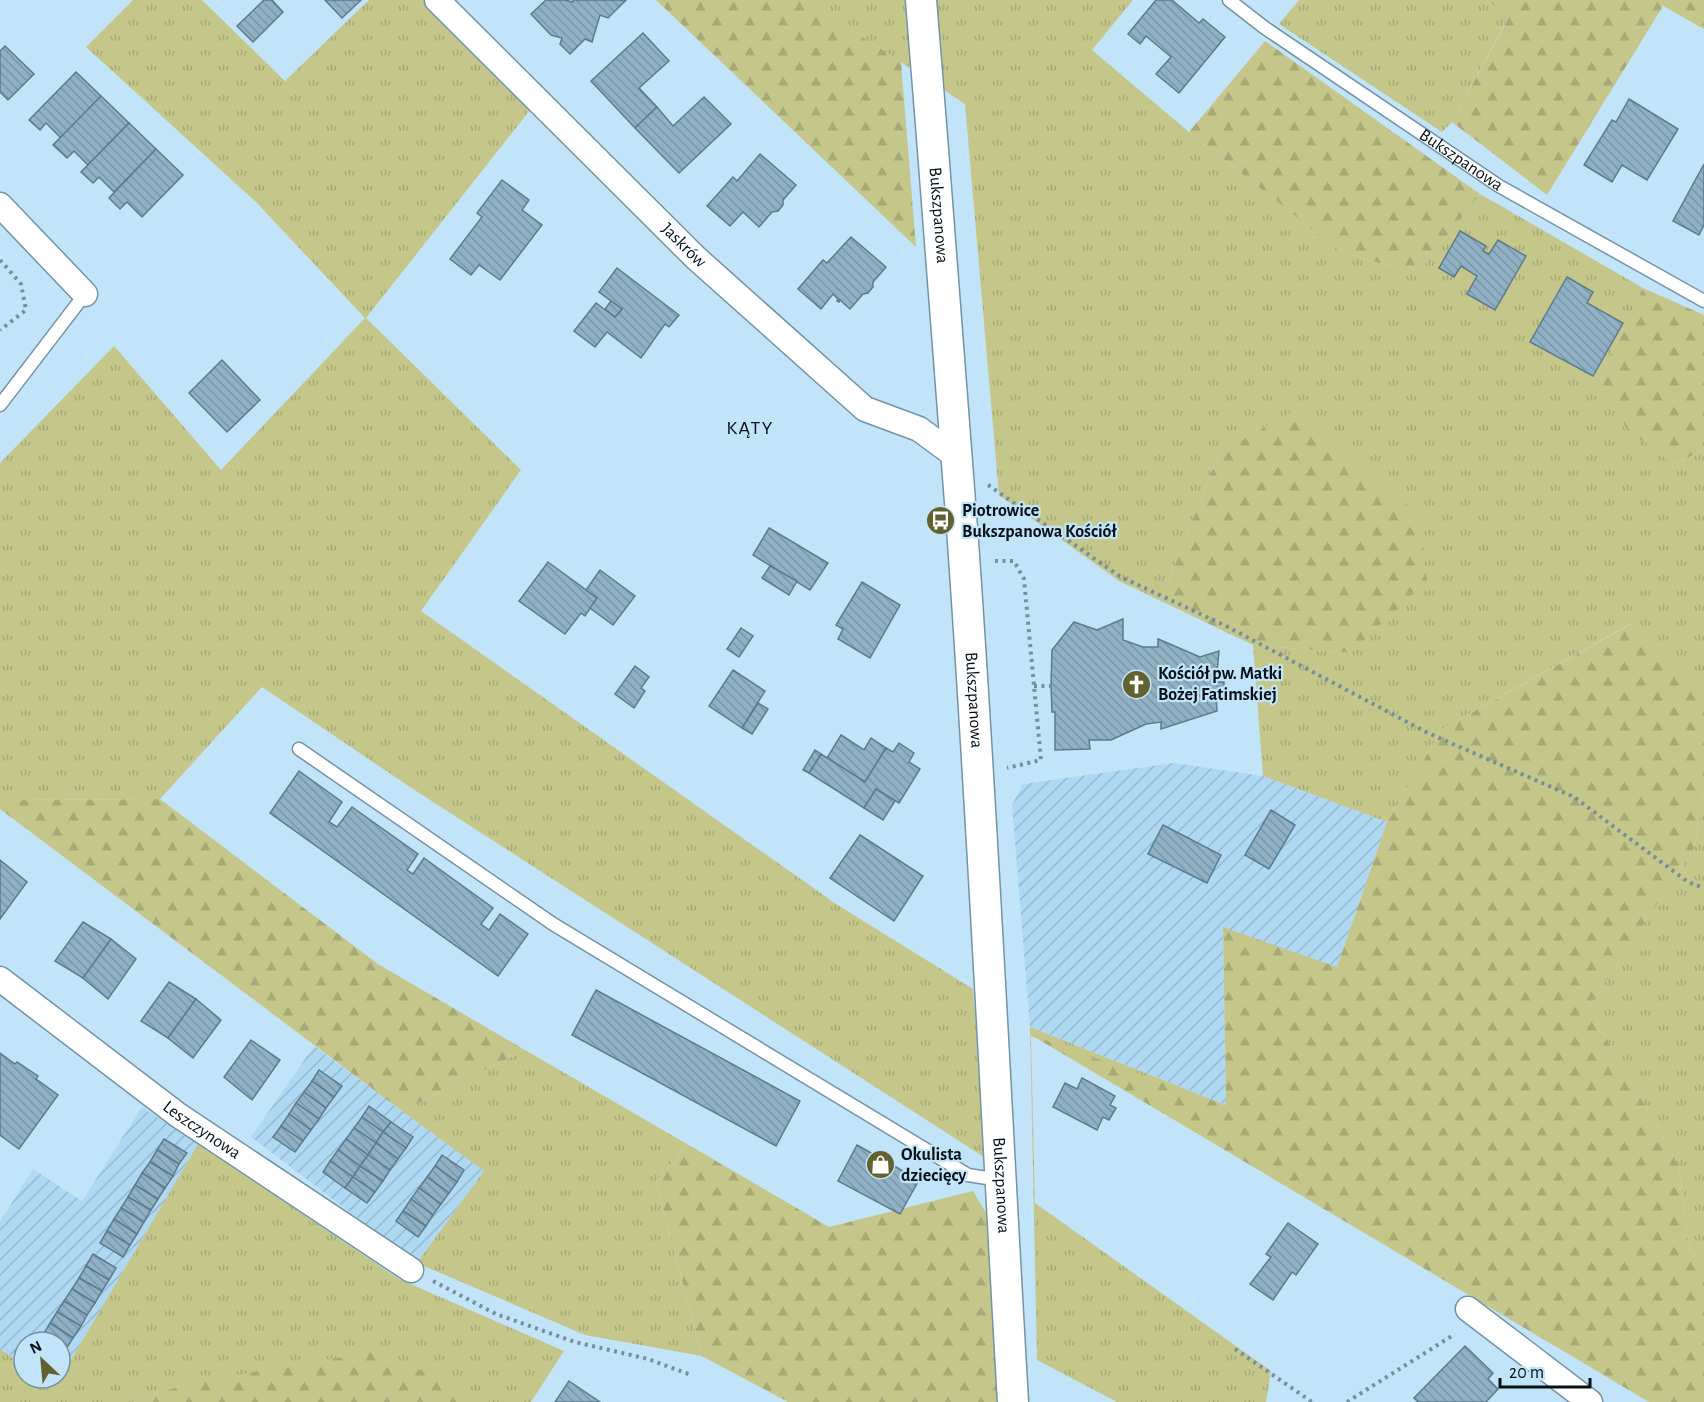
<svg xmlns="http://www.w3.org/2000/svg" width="1704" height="1402" viewBox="0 0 1704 1402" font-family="'Alegreya Sans',sans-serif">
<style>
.industrial{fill:url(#industrial-furrows)}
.grass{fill:url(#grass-tufts)}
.forest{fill:url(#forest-firs)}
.building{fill:url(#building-back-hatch);stroke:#5c7b8d;stroke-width:1.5}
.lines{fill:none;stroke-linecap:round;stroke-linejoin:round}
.service-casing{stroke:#7393a6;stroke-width:15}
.minor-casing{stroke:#7393a6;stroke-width:27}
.tertiary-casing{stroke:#7393a6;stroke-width:33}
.path{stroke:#768f9e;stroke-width:4;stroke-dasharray:3 4.5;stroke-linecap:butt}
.service{stroke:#fff;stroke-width:12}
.minor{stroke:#fff;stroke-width:24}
.tertiary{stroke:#fff;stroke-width:30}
.labels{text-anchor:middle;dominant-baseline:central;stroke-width:4.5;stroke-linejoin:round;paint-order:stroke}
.street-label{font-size:18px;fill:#051017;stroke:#c2e4f9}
.poi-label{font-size:18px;font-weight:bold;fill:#051017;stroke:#c2e4f9;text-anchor:start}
.neighbourhood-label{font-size:20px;letter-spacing:1.5px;fill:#051017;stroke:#c2e4f9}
</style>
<defs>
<pattern id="industrial-furrows" width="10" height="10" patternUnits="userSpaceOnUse" patternTransform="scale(1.5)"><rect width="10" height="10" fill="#afd9f2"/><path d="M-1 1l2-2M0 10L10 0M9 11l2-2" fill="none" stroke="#95b9cf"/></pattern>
<pattern id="grass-tufts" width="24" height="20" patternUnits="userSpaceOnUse" patternTransform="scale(1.5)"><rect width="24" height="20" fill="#c4c789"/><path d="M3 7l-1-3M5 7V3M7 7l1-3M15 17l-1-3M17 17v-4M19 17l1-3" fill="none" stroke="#a7aa76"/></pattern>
<pattern id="forest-firs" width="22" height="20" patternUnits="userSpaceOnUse" patternTransform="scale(1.5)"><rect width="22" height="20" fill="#c4c789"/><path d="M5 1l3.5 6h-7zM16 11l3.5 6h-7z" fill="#a7aa76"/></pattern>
<pattern id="building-back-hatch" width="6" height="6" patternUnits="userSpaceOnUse" patternTransform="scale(1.5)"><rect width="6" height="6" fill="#90b1c4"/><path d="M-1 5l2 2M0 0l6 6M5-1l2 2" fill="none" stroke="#7b97a8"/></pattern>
</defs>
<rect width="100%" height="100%" fill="#c2e4f9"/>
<!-- industrial -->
<g class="industrial">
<polygon points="1174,763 1263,776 1387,822 1337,967 1223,928 1226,1105 1030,1027 1012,805 1023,784"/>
<polygon points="314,1046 484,1171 417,1263 251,1137"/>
<polygon points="142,1107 198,1144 55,1388 41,1378 60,1378 60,1342 24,1342 24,1366 0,1349 0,1222 33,1169 82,1201"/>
</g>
<!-- grass -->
<g class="grass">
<polygon points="133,0 202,0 285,81 369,0 424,0 530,110 366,318 521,470 421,611 836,904 973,989 987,1159 413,789 262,687 160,799 0,800 0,463 114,346 221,470 365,318 256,202 86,47"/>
<polygon points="817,0 1133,0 1092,50 1189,132 1341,252 1417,274 1480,194 1643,288 1600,378 1674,464 1704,450 1704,693 1632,623 1442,729 1387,822 1263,776 1253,645 1350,653 1219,453 1161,601 1119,581 999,495 965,104 824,12"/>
<polygon points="1299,0 1487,0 1509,16 1452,122 1442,132 1279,24"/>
<polygon points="1704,788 1704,1261 1689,1251 1679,1166 1589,1007 1695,847"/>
<polygon points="1030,1027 1226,1105 1031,1036 1035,1203 1271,1371 1266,1402 1117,1402 1037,1360"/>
<polygon points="525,1050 687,1144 656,1182 702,1356 585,1335 417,1263 484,1171 402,1111"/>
<polygon points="198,1144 399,1279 564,1351 531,1402 474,1402 472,1394 193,1382 132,1402 0,1402 0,1349 24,1366 24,1378 41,1378 55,1387"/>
</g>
<!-- forest -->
<g class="forest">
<polygon points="656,0 817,0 824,12 901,62 916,247"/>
<polygon points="1487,0 1704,0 1704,29 1663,6 1547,195 1452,122 1509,17"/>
<polygon points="1265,41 1480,194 1417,274 1341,252 1189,132"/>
<polygon points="1643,288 1704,315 1704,450 1674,464 1627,430 1600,378"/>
<polygon points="1292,412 1420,515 1427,581 1350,653 1253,645 1161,601 1219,453"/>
<polygon points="1633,623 1704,693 1704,788 1695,847 1589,1007 1679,1166 1689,1251 1704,1261 1704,1402 1649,1402 1031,1035 1226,1105 1223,927 1337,967 1387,822 1442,729"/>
<polygon points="160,799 378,964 525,1050 402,1111 0,809 0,800"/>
<polygon points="687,1144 829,1227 973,1191 988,1216 999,1402 788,1402 702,1356 656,1182"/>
<polygon points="379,1351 473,1394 474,1402 132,1402 193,1382"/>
</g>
<!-- building -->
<g class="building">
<polygon points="264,0 272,0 283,12 253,42 237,26"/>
<polygon points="325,0 361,0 342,18"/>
<polygon points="546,0 565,0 573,2 573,0 626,0 608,18 600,15 592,42 585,39 570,54 560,44 562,38 551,35 531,14"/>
<polygon points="1156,0 1172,0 1199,23 1203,19 1225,37 1179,93 1156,74 1171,57 1146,36 1140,44 1128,34"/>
<polygon points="643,33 669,61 639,88 657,107 635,128 591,81"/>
<polygon points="5,46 34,74 8,100 0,92 0,51"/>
<polygon points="76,72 101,96 61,138 46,123 40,130 29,120"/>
<polygon points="101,96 129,123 88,165 74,151 67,158 53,145"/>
<polygon points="704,97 731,124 679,173 635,128 657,107 673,126"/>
<polygon points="1629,99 1678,129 1647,180 1622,165 1612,182 1584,165 1612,120 1616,122"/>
<polygon points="129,123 156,149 114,192 99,177 93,183 81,172"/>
<polygon points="156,149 183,175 142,217 127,202 120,209 109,198"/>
<polygon points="760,154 796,185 783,200 783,205 778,211 772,212 759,227 743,212 730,226 707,206 733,177 737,181"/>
<polygon points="1704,164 1704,225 1699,235 1673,221"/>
<polygon points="502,180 529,200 522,210 542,225 500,280 479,265 471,275 450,259 482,217 477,213"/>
<polygon points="1460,231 1486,246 1483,251 1489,254 1498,240 1526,256 1495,310 1467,294 1477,276 1461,266 1454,277 1439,268"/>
<polygon points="851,237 886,267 873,282 873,287 868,293 863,294 850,309 840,300 839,302 837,301 838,299 833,294 821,309 798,289 823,260 827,263"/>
<polygon points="617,268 679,315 669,327 665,324 641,358 607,332 595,347 574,331 596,303 615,317 622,309 599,292"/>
<polygon points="1567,277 1593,292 1587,303 1623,323 1593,376 1530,342"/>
<polygon points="611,301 622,309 615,317 605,309"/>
<polygon points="222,360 260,400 227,432 189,393"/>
<polygon points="769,528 828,563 810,590 753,555"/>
<polygon points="548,562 597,598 585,616 581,613 565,634 519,601"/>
<polygon points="770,566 797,581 789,595 762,578"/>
<polygon points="600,570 635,596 613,625 590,608 597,598 586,590"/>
<polygon points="862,582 900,605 870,658 838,639 843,629 836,625"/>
<polygon points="1123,619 1123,640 1143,647 1158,647 1158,639 1200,657 1219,651 1216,682 1224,682 1224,695 1216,696 1217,711 1161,729 1161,722 1146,724 1111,740 1089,740 1090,749 1055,750 1055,712 1052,712 1051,686 1052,650 1074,622 1097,630"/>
<polygon points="741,628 753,636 739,657 727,649"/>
<polygon points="635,666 649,677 641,688 645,691 634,708 615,694"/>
<polygon points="733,670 765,691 742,728 709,706"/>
<polygon points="758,703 768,709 752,734 742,728"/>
<polygon points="841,735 864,750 871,738 886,748 865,782 827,758"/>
<polygon points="899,743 914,753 909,762 920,769 899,803 876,789 864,808 809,773 821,754 865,782 886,748 893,752"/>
<polygon points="815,750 821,754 809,773 803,770"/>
<polygon points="299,771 342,802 329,822 337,827 352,807 418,854 407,870 413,874 424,858 493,908 481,924 489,930 500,914 528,934 498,976 270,813"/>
<polygon points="876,789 895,801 883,820 864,808"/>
<polygon points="1271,810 1295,825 1269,869 1245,855"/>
<polygon points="1163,825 1221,855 1207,883 1148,854"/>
<polygon points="860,835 923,876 894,921 830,878"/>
<polygon points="0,860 27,882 0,919"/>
<polygon points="83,922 111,939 83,978 55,961"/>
<polygon points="111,939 136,959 108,999 83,978"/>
<polygon points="169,982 196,999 168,1038 141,1021"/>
<polygon points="596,990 800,1101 776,1146 572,1035"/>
<polygon points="196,999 221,1020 193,1058 168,1038"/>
<polygon points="251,1040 280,1060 252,1100 224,1077"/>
<polygon points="0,1053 15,1064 17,1062 38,1076 36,1079 58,1095 19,1149 0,1135"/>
<polygon points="319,1070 342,1086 334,1097 312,1081"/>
<polygon points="1082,1078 1115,1096 1110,1105 1116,1108 1109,1120 1103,1117 1097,1130 1053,1107 1065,1083 1077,1089"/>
<polygon points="312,1081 334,1097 326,1108 304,1092"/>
<polygon points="304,1092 326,1108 319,1119 296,1103"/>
<polygon points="296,1103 319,1119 311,1130 289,1114"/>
<polygon points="369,1106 391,1122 383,1132 362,1117"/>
<polygon points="289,1114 311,1130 303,1141 281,1126"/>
<polygon points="362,1117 383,1132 376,1143 354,1128"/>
<polygon points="391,1122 413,1137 406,1148 383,1132"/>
<polygon points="281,1126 303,1141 295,1152 273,1137"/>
<polygon points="354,1128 376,1143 368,1155 346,1139"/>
<polygon points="383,1132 406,1148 398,1159 376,1143"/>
<polygon points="164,1139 187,1153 179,1164 157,1150"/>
<polygon points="346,1139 368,1155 360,1166 338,1150"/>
<polygon points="376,1143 398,1159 390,1170 368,1155"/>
<polygon points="857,1145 919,1180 900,1214 838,1181"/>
<polygon points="157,1150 179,1164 173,1176 150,1162"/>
<polygon points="338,1150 360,1166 353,1177 330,1161"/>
<polygon points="368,1155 390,1170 383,1181 360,1166"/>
<polygon points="442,1155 464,1170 457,1182 435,1166"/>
<polygon points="330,1161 353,1177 345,1188 323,1172"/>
<polygon points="150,1162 173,1176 165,1188 142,1173"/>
<polygon points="360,1166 383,1181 375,1192 353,1177"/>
<polygon points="435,1166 457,1182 449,1193 427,1177"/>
<polygon points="142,1173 165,1188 158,1199 135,1185"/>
<polygon points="353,1177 375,1192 367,1203 345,1188"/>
<polygon points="427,1177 449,1193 441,1204 419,1188"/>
<polygon points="135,1185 158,1199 151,1210 128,1197"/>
<polygon points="419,1188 441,1204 433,1215 411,1199"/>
<polygon points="128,1197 151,1210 144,1222 121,1208"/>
<polygon points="411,1199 433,1215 426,1226 403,1211"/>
<polygon points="121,1208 144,1222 137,1234 114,1219"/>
<polygon points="403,1211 426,1226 418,1237 396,1221"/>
<polygon points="114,1219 137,1234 130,1245 107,1231"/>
<polygon points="1288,1223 1318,1244 1296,1275 1292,1272 1273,1300 1250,1284 1271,1257 1266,1254"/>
<polygon points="107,1231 130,1245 123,1257 100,1243"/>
<polygon points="93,1254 116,1268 109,1280 86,1266"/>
<polygon points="86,1266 109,1280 102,1291 79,1278"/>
<polygon points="79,1278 102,1291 95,1303 72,1289"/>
<polygon points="72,1289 95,1303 87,1315 64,1301"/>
<polygon points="64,1301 87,1315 81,1326 57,1312"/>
<polygon points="57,1312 81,1326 73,1338 50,1323"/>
<polygon points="50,1323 73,1338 66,1349 60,1345 60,1342 55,1342 43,1335"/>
<polygon points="1465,1346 1493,1373 1488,1379 1498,1389 1486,1402 1418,1402 1414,1398"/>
<polygon points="569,1381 600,1402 555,1402"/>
</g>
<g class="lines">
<defs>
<g id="service">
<path id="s1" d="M1229 0 1265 28 1499 186 1704 301"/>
<polyline points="0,405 85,294"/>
<polyline points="299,749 553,924 968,1175 1000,1180"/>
</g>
<g id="minor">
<path id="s2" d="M437 0 696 258 865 409 919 429 957 457"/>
<polyline points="0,205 85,294"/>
<path id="s3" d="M0 979 178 1115 411 1270"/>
<polyline points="1468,1309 1590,1402"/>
</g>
<g id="tertiary">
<path id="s4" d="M921 0C935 176 950 352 962 528 983 819 996 1111 1013 1402"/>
</g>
</defs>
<!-- service casing -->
<use href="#service" class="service-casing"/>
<!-- minor casing -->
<use href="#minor" class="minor-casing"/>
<!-- tertiary casing -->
<use href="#tertiary" class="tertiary-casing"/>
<!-- path -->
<g class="path">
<polyline points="0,260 21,284 26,310 0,330"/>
<polyline points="988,485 1121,577 1226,626 1428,733 1574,797 1688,882 1704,888"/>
<polyline points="995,561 1014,561 1024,579 1041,760 1007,768"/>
<polyline points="1034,686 1051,686"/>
<polyline points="433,1281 496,1314 575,1342 648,1359 691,1375"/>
<polyline points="1235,1349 1312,1402"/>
<polyline points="1347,1402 1455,1334"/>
</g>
<!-- service -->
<use href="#service" class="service"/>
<!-- minor -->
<use href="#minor" class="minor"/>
<!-- tertiary -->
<use href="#tertiary" class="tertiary"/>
</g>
<!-- icons -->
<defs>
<symbol id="bus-disc" viewBox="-11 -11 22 22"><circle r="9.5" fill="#61622f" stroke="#c2e4f9"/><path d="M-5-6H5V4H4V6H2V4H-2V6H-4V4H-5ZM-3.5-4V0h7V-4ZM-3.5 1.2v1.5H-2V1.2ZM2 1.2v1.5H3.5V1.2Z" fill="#fff"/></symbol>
<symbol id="church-disc" viewBox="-11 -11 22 22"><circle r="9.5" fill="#61622f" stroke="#c2e4f9"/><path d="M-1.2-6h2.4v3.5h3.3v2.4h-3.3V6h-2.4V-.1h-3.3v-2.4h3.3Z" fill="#fff"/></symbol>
<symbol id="shop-disc" viewBox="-11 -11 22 22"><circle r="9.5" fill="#61622f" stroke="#c2e4f9"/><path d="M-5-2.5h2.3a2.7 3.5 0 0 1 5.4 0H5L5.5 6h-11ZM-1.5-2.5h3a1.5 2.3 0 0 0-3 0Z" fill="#fff"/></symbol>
</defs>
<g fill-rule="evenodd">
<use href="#bus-disc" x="924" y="504" width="33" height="33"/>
<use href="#church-disc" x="1120" y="668" width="33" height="33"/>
<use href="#shop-disc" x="864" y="1148" width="33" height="33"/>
</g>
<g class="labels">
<!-- street labels -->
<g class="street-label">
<text stroke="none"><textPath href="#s1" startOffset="282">Bukszpanowa</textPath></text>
<text stroke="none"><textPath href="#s4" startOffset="216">Bukszpanowa</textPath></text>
<text stroke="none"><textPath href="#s2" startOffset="348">Jaskrów</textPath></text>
<text stroke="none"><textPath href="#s4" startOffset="702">Bukszpanowa</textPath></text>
<text stroke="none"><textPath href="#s3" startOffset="252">Leszczynowa</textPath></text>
<text stroke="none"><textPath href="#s4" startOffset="1188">Bukszpanowa</textPath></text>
</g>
<!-- poi labels -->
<g class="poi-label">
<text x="962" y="511">Piotrowice<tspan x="962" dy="21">Bukszpanowa Kościół</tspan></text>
<text x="1158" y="674">Kościół pw. Matki<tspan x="1158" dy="21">Bożej Fatimskiej</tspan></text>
<text x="901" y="1155">Okulista<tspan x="901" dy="21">dziecięcy</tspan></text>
</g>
<!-- neighbourhood labels -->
<g class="neighbourhood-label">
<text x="750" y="428">KĄTY</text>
</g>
</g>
<!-- north arrow -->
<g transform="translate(42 1360) rotate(334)"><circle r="28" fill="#c2e4f9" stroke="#768f9f" stroke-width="1.5"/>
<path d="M0-4.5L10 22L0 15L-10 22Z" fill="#61622f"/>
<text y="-9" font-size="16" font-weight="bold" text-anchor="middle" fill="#051017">N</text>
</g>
<!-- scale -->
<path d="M1500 1378v9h90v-9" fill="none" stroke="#051017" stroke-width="3"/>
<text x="1509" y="1378" font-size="18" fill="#051017" stroke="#c2e4f9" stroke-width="4.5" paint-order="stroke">20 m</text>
</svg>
